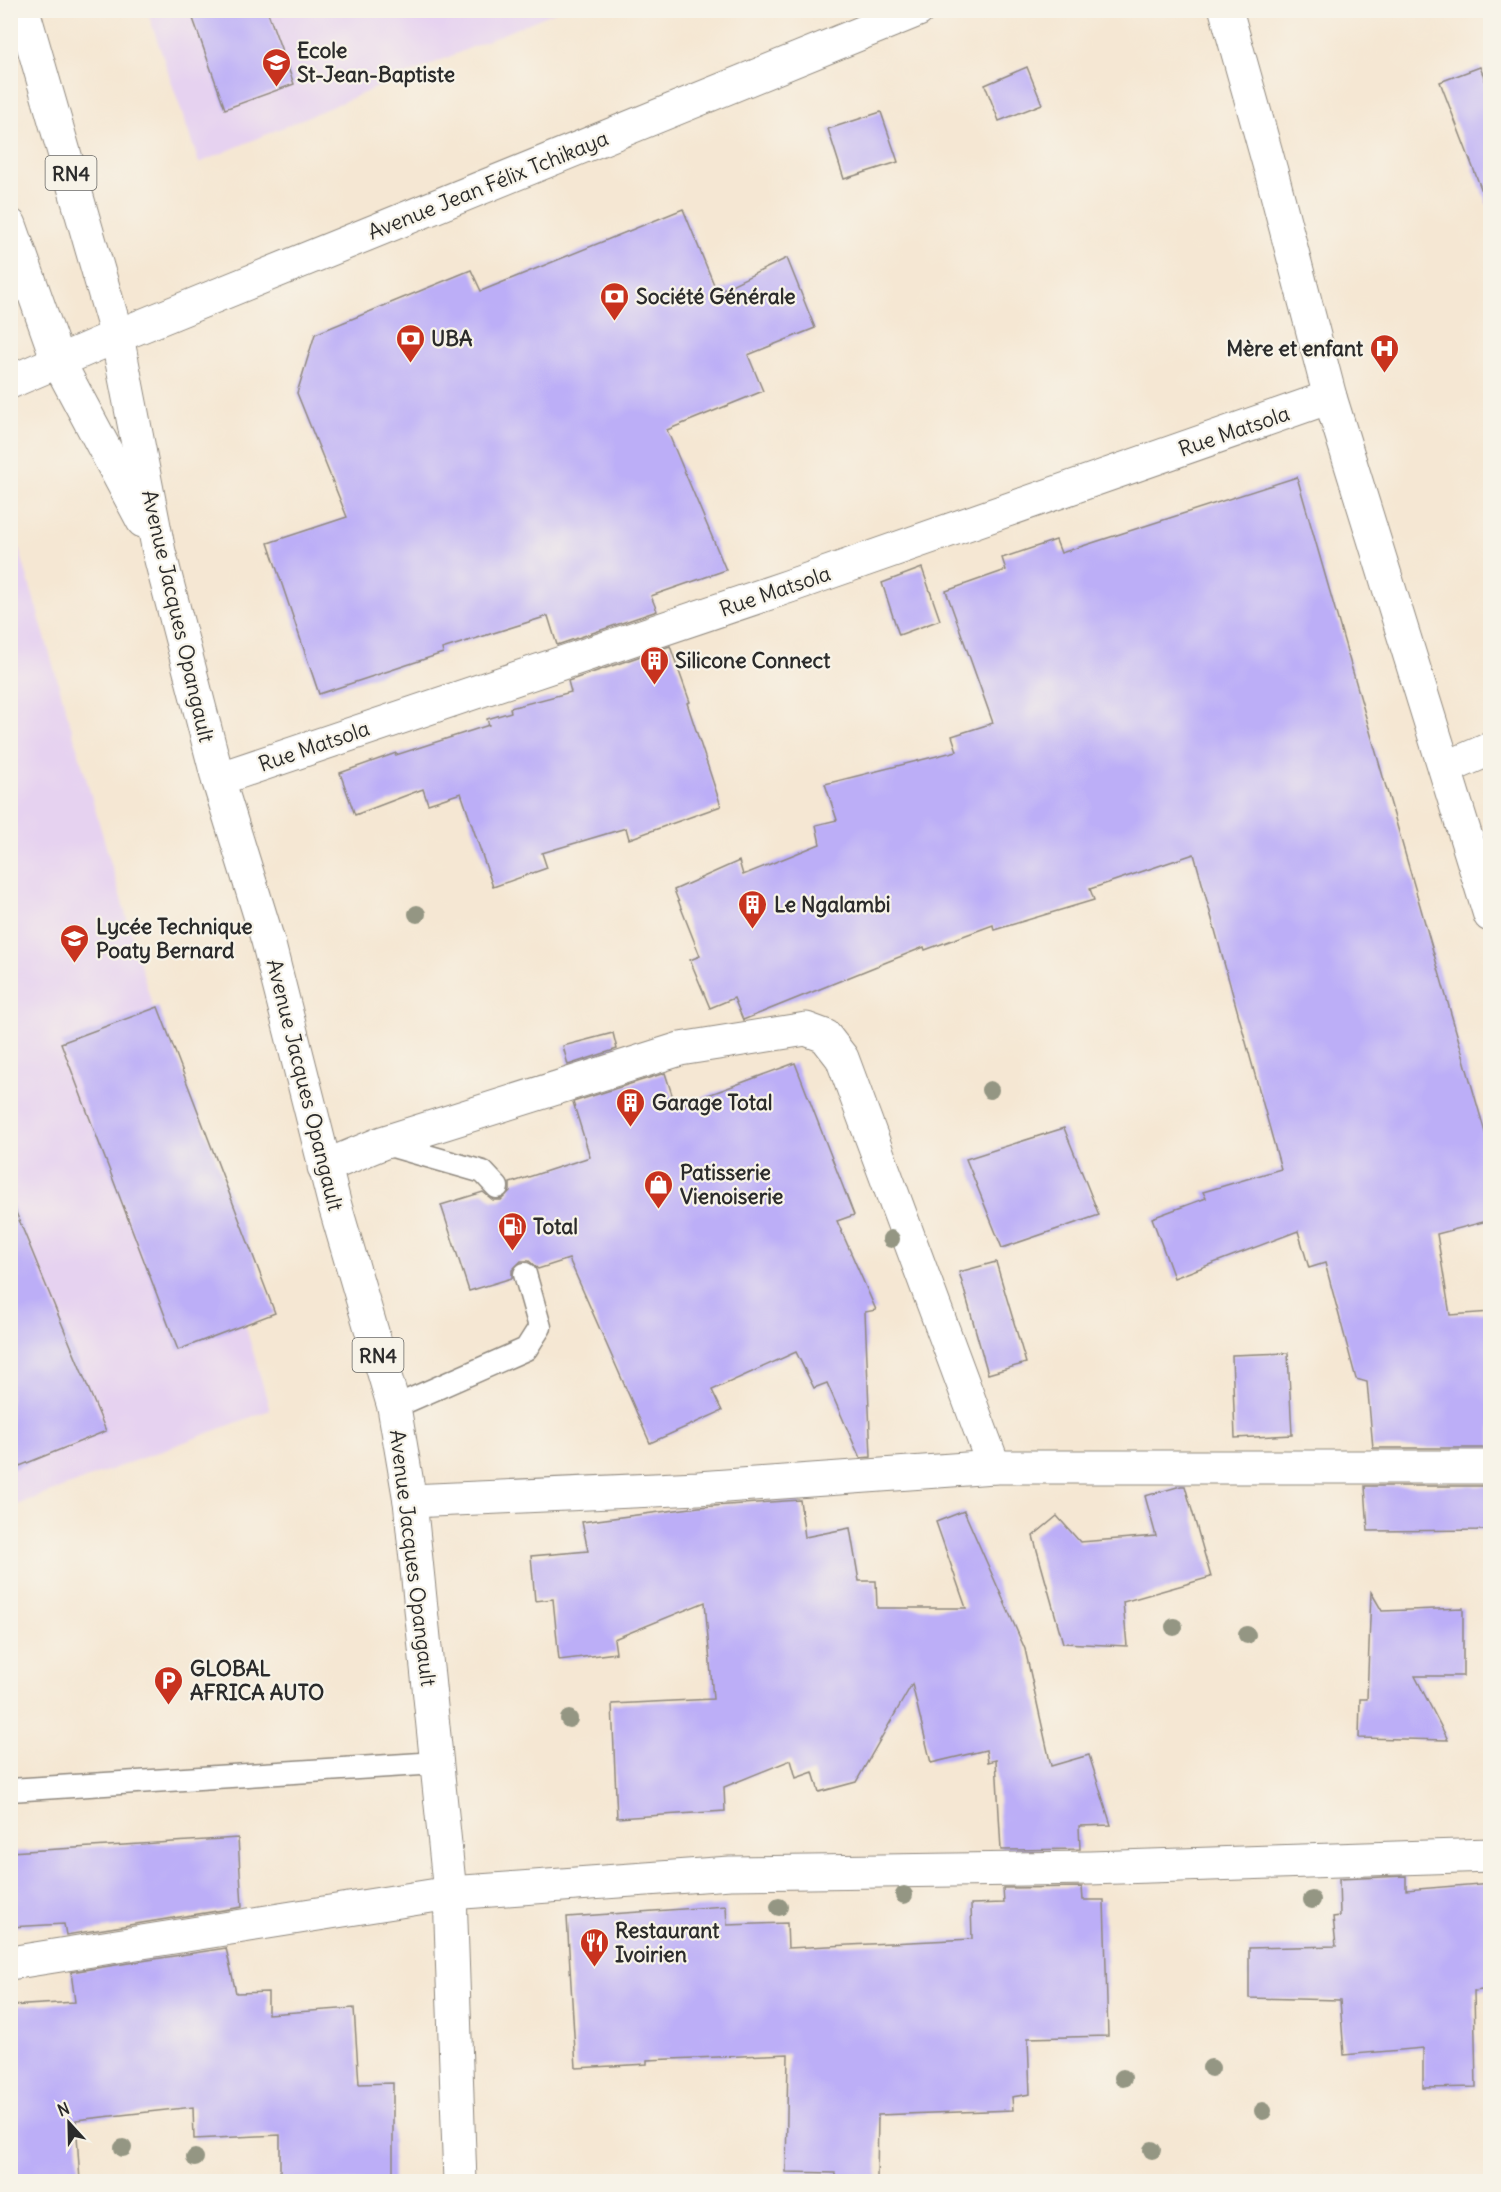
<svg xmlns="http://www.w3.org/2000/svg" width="1501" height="2192" viewBox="0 0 1501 2192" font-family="Delius,sans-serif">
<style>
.built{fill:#e6d2f0}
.building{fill:#bcaef7}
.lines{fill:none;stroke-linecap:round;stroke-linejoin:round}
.lane-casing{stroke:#90897f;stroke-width:25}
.street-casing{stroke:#90897f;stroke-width:35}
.secondary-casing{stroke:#90897f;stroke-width:35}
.highway-casing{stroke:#90897f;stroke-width:35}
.lane{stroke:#fff;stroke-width:22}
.street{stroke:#fff;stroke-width:33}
.secondary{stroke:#fff;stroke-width:33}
.highway{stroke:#fff;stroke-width:33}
.tree{fill:#949683}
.labels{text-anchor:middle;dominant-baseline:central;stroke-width:4.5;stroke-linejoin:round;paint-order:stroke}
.shield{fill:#f7f3e8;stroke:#686764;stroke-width:1.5}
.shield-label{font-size:20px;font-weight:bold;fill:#2b2b2b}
.poi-label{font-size:21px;font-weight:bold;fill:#2b2b2b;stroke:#f7f3e8;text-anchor:start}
.street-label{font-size:21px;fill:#2b2b2b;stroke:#f7f3e8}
</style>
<rect width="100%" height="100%" fill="#f7f3e8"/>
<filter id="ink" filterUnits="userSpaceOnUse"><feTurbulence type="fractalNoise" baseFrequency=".0167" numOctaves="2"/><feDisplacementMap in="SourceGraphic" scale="12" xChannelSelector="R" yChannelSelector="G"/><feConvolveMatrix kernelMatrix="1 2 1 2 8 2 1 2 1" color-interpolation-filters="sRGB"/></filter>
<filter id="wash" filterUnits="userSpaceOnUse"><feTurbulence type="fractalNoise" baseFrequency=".008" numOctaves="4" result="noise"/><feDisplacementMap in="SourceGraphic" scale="24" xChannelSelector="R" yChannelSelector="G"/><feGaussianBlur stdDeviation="1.35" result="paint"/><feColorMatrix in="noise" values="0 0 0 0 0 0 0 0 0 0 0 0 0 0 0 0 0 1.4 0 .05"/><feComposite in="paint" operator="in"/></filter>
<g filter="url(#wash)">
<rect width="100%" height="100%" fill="#f5e7d3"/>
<!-- built -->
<g class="built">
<polygon points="147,10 557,11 199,163"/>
<polygon points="10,517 270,1410 11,1507 10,1507"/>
</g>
<g id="blocks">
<!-- building -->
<g class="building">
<polygon points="190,10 267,10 294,84 225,109"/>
<polygon points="1027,67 1042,104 999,121 985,85"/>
<polygon points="1480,67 1491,95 1491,204 1487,204 1440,82"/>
<polygon points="881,112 898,162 844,179 828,129"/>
<polygon points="683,209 717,292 787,258 815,328 748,355 763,391 667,430 726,570 651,596 657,611 557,645 548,616 442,649 443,653 319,694 268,543 347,517 297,393 315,334 471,270 481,291"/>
<polygon points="1297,477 1491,1153 1491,1220 1437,1234 1450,1315 1491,1312 1491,1448 1373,1448 1367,1382 1356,1379 1325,1263 1309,1268 1298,1231 1174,1278 1152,1218 1206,1198 1203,1192 1281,1169 1194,854 1090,889 1094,900 994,930 993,925 925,950 924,947 743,1020 734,998 710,1008 690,960 700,956 674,890 739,861 743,875 820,844 816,825 837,820 825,784 957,751 952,736 993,723 946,591 1006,570 1002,558 1056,540 1061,553"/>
<polygon points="922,568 940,620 899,635 882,583"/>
<polygon points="670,646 690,702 687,703 721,806 629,839 626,828 542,853 547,868 493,887 461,793 428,804 423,789 355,815 340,773 396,753 396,755 489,725 487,719 511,712 510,708 571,692 568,681"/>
<polygon points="158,1007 275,1313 178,1350 61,1043"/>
<polygon points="613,1033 617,1049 568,1065 563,1046"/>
<polygon points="795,1063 854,1215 837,1221 876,1310 865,1312 871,1457 860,1458 827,1383 814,1388 796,1352 712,1390 722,1411 650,1443 569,1259 538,1269 529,1261 521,1261 512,1270 512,1278 469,1291 441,1205 483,1192 493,1200 501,1200 510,1191 510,1183 590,1157 573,1102 665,1073 676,1107"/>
<polygon points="1064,1128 1099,1215 1002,1248 966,1159"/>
<polygon points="10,1198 106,1431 10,1470"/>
<polygon points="996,1262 1026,1363 988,1374 959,1272"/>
<polygon points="1288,1353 1292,1435 1235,1438 1232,1355"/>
<polygon points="1181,1486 1185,1486 1211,1577 1123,1602 1127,1646 1063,1643 1033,1536 1057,1516 1080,1542 1156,1536 1145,1496"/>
<polygon points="1365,1486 1491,1486 1491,1530 1368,1531"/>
<polygon points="800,1500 805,1537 850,1528 859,1581 876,1581 877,1608 966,1608 936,1522 964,1511 1025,1649 1051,1766 1089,1755 1111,1825 1079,1826 1080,1849 1001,1850 996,1760 988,1762 986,1750 931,1763 912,1684 856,1782 819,1792 813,1772 796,1778 791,1760 724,1787 725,1811 617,1818 612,1704 713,1699 705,1602 614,1639 616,1653 559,1660 553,1599 535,1601 531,1556 588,1551 582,1522 699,1507"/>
<polygon points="1371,1592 1382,1611 1463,1608 1463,1676 1415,1676 1448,1740 1359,1738 1360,1699 1367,1699"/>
<polygon points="238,1838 242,1907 66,1935 64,1924 10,1927 10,1852"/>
<polygon points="1406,1876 1406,1890 1491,1883 1491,1989 1474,1991 1476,2087 1423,2088 1423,2048 1344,2055 1340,2000 1249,1998 1249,1948 1336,1946 1333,1917 1340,1916 1339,1879"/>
<polygon points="1082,1887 1083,1900 1104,1900 1108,2036 1028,2038 1030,2094 1012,2097 1013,2110 878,2115 877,2181 835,2181 835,2173 786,2172 788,2054 647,2060 647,2064 576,2068 567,1917 726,1906 727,1925 787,1923 788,1948 972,1939 971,1904 1004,1903 1003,1888"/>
<polygon points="226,1948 236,1993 268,1992 268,2014 354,2008 359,2084 393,2083 393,2181 280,2181 280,2135 194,2139 193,2107 76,2120 80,2181 10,2181 10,2006 75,2002 71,1972"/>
</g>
</g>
</g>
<g filter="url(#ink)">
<use href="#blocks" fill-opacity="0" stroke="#90897f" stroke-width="1.5"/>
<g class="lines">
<defs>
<g id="lane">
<polyline points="382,1143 483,1172 497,1187"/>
<polyline points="394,1407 526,1349 540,1327 525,1274"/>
<polyline points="10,1790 437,1763"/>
</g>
<g id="street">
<polyline points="1226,10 1271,171 1330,397 1490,915"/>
<polyline points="1446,768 1490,749"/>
<polyline points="218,779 790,586 1330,397"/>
<polyline points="324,1167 382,1143 680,1049 806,1029 825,1036 842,1058 994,1467"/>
<polyline points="410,1501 698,1488 994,1467 1490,1467"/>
<polyline points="10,1963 450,1893 730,1873 1090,1868 1490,1855"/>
</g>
<polyline id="secondary" points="10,382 117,336 918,10"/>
<g id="highway">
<polyline points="23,10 117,336 159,552 218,779 268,941 335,1206 394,1407 410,1501 450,1893 460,2182"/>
<polyline points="10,225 58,361 143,521"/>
</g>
</defs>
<!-- lane casing -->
<use href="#lane" class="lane-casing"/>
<!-- street casing -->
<use href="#street" class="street-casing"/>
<!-- secondary casing -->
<use href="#secondary" class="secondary-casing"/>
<!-- highway casing -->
<use href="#highway" class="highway-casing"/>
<!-- lane -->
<use href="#lane" class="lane"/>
<!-- street -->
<use href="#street" class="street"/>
<!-- secondary -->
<use href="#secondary" class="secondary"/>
<!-- highway -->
<use href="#highway" class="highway"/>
</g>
<!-- trees -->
<g class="tree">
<circle cx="417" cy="914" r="9"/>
<circle cx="990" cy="1090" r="9"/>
<circle cx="891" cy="1239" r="9"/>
<circle cx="1174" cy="1627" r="9"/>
<circle cx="1247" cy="1635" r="9"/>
<circle cx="569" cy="1719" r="9"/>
<circle cx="904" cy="1895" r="9"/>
<circle cx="1312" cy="1900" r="9"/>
<circle cx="779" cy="1907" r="9"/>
<circle cx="1211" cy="2068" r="9"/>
<circle cx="1123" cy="2078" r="9"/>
<circle cx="1263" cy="2111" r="9"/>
<circle cx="123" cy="2148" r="9"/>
<circle cx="1152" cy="2150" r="9"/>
<circle cx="195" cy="2158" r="9"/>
</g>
</g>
<!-- icons -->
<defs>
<symbol id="school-pin" viewBox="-11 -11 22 30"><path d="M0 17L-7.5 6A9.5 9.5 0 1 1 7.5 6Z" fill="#c8321e" stroke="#f7f3e8"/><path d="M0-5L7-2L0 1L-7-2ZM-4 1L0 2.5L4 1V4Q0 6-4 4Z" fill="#fff"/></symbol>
<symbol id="bank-pin" viewBox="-11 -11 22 30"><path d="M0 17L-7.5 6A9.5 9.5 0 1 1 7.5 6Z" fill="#c8321e" stroke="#f7f3e8"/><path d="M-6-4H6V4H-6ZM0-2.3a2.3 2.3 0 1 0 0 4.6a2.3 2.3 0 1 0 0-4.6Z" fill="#fff"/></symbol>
<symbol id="hospital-pin" viewBox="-11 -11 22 30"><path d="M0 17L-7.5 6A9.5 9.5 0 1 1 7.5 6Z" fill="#c8321e" stroke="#f7f3e8"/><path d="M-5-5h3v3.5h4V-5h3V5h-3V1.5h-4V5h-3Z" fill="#fff"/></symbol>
<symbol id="building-pin" viewBox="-11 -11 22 30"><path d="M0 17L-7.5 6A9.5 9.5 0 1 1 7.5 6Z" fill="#c8321e" stroke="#f7f3e8"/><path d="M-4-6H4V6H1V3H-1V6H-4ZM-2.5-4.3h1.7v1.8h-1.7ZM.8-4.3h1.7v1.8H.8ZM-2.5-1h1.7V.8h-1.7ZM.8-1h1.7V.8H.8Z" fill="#fff"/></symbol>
<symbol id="shop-pin" viewBox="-11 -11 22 30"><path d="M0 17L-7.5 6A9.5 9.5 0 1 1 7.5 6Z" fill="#c8321e" stroke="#f7f3e8"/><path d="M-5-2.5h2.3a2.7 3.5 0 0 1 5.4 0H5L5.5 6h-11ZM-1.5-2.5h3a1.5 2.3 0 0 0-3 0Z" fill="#fff"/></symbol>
<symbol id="fuel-pin" viewBox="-11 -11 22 30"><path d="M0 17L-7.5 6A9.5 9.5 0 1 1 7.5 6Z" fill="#c8321e" stroke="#f7f3e8"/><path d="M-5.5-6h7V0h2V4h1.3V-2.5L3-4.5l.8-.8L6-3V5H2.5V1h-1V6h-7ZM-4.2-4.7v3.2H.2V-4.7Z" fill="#fff"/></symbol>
<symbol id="parking-pin" viewBox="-11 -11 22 30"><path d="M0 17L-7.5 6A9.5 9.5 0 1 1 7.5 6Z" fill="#c8321e" stroke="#f7f3e8"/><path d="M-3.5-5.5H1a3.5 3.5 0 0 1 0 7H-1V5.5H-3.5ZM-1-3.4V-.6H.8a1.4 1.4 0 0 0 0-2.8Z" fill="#fff"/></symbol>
<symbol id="restaurant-pin" viewBox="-11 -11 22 30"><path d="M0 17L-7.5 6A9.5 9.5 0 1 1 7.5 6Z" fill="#c8321e" stroke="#f7f3e8"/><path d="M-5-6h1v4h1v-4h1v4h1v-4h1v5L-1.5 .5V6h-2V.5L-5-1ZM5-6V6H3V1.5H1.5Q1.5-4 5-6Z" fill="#fff"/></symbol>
</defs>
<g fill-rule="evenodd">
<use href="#school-pin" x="260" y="46" width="33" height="45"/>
<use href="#bank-pin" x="598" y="280" width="33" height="45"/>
<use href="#bank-pin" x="394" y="322" width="33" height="45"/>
<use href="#hospital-pin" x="1368" y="332" width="33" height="45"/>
<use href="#building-pin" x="638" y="644" width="33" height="45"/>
<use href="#building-pin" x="736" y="888" width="33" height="45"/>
<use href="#school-pin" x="58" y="922" width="33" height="45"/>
<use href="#building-pin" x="614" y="1086" width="33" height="45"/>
<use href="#shop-pin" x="642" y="1168" width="33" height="45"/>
<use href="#fuel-pin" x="496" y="1210" width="33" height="45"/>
<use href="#parking-pin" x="152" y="1664" width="33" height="45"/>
<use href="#restaurant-pin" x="578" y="1926" width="33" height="45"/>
</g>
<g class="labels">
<!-- shield labels -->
<g class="shield">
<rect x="45.5" y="156" width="51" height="34" rx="4.5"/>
<rect x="352.5" y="1338" width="51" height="34" rx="4.5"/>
</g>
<g class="shield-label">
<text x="71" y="173">RN4</text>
<text x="378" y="1355">RN4</text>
</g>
<!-- poi labels -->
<g class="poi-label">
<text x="297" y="50">Ecole<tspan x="297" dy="24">St-Jean-Baptiste</tspan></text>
<text x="636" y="296">Société Générale</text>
<text x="431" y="338">UBA</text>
<text x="1363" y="348" text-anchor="end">Mère et enfant</text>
<text x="675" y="660">Silicone Connect</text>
<text x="774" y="904">Le Ngalambi</text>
<text x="96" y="926">Lycée Technique<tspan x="96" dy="24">Poaty Bernard</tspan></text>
<text x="652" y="1102">Garage Total</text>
<text x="680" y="1172">Patisserie<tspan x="680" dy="24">Vienoiserie</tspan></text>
<text x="533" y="1226">Total</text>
<text x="190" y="1668">GLOBAL<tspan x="190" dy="24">AFRICA AUTO</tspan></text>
<text x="615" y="1930">Restaurant<tspan x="615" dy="24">Ivoirien</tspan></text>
</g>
<!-- street labels -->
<g class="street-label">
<text transform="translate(488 185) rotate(-22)">Avenue Jean Félix Tchikaya</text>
<text transform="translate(1234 431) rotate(-19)">Rue Matsola</text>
<text transform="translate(775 591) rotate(-19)">Rue Matsola</text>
<text transform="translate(178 616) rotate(77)">Avenue Jacques Opangault</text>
<text transform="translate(314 746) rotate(-19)">Rue Matsola</text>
<text transform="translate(305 1085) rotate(76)">Avenue Jacques Opangault</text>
<text transform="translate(413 1558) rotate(83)">Avenue Jacques Opangault</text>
</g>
</g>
<!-- margin -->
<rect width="1501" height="2192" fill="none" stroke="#f7f3e8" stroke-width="36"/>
<!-- north arrow -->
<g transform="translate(69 2123) rotate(338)" stroke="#f7f3e8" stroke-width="4.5" paint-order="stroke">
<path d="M0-4.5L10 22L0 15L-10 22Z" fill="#2b2b2b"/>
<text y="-9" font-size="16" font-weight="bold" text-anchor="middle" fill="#2b2b2b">N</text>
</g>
</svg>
